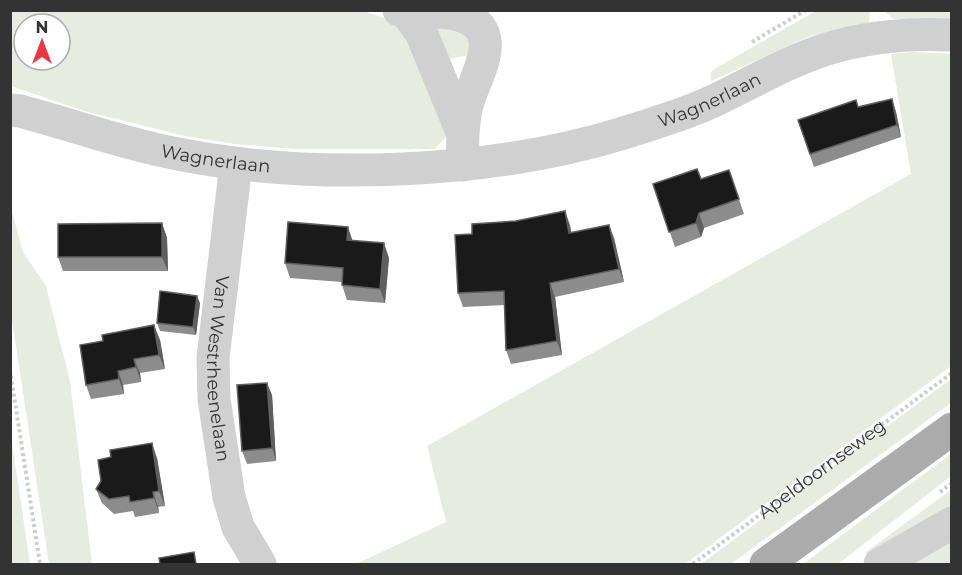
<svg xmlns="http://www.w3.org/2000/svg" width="962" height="575" viewBox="0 0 962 575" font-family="Montserrat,sans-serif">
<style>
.green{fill:#e6ecdf;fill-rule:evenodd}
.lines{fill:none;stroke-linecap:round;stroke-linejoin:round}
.path{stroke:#cdcdcd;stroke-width:4;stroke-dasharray:3 3;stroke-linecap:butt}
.minor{stroke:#d0d0d0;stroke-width:33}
.major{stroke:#ababab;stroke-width:33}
.wall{fill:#8c8c8c}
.shaded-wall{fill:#5f5f5f}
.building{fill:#1a1a1a;stroke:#5f5f5f;stroke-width:1.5}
.labels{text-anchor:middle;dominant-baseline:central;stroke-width:6;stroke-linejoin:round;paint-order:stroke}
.street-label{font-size:18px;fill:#333;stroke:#fff}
</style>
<rect width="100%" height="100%" fill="#fff"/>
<!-- green -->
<g class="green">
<path d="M360 10 400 23 446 130V137L434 149H296L235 144 185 136 84 111 11 86 10 11ZM24 24H60V60H24Z"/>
<polygon points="816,11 870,11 869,23 810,36 711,81 711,72 716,68"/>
<polygon points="884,11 951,11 951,19 893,19"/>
<polygon points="456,23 475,47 469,55 448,59 437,30 442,25"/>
<polygon points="911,52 951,54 951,366 685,564 356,564 446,522 427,446 911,174 891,54"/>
<polygon points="11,208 23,252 46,286 70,381 92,564 49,564 11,313"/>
<polygon points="951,379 951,403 731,564 701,564"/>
<polygon points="10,435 11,435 30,564 11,564"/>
<polygon points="951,454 951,476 838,564 803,564"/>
<polygon points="951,490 951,512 866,557 866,552"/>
<polygon points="951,535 951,564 903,564"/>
</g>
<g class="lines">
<!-- path -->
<g class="path">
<polyline points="752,42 806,10"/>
<polyline points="10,370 40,564"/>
<polyline points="940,492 952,483"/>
<path id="s1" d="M693 564 952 373"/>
</g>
<!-- minor -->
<g class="minor">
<path d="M399 10C419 15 440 9 459 15 508 30 475 75 467 105 462 125 462 144 463 165"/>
<polyline points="406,12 421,32 462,132"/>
<path id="s2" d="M10 110 20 111C73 125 124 144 178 154 314 181 494 174 627 132 654 123 683 115 709 103 748 85 786 62 827 49 866 37 911 33 952 35"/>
<path id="s3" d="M236 164 213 358 214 399 229 497 238 527 260 564"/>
<polyline points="880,564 952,523"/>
</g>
<!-- major -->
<polyline class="major" points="766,564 952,429"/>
</g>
<!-- wall -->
<g class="wall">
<polygon points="892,99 896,112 901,137 814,167 798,120"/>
<polygon points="729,170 744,214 704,228 701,237 675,247 653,184 701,179"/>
<polygon points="565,211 571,232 614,238 624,282 555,297 562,355 511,364 506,350 505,305 463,307 458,293 472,234"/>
<polygon points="162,223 167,238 168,271 63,271 58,257"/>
<polygon points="353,241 389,258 385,303 347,300 342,285 342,282 290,278 285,263"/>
<polygon points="200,303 196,335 160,331 157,323"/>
<polygon points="160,340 165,369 140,373 141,382 123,385 124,394 91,399 86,385"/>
<polygon points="272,395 276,461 247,464 242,451"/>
<polygon points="157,458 165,506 158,507 159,513 135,517 133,511 114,514 102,503 96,489 101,481"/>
</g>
<!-- shaded-wall -->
<g class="shaded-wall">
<polygon points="892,99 896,112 901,137 897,125"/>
<polygon points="565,211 570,225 574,247 569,233"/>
<polygon points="699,213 704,228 701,237 696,223"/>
<polygon points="162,223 167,238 168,271 162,257"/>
<polygon points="609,225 614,238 624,282 619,269"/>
<polygon points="348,227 353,242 347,240"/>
<polygon points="384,243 389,258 385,303 380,289"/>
<polygon points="550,283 555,297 562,355 557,341"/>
<polygon points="197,296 200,303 196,335 193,327"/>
<polygon points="154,325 160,340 165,369 159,355"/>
<polygon points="134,359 140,373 141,382 136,367"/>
<polygon points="118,371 123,385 124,394 119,379"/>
<polygon points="267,383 272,395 276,461 272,448"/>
<polygon points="152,443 157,458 165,506 159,491"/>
<polygon points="153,492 158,507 159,513 154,498"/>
</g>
<!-- building -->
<g class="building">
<polygon points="892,99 897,125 810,154 798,120 856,100 858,107"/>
<polygon points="697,169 701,179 729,170 739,199 699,213 696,223 669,232 653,184"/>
<polygon points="565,211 569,233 609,225 619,269 550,283 557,341 506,350 504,291 458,293 455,235 472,234 472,224 516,221"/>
<polygon points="288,222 348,227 347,240 384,243 380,289 342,285 343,268 285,263"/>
<polygon points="162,223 162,257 58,257 58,224"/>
<polygon points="160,291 197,296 193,327 157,323"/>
<polygon points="154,325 159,355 134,359 136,367 118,371 119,379 86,385 80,345 103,341 102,335"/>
<polygon points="267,383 272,448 242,451 237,385"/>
<polygon points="152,443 159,491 153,492 154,498 130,502 129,496 109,499 96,489 101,481 98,460 111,457 110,450"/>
<polygon points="194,552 196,564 160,564 159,558"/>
</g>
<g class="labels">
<!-- street labels -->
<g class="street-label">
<text stroke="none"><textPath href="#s2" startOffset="716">Wagnerlaan</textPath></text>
<text stroke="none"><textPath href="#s2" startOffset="212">Wagnerlaan</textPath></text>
<text stroke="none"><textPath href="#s3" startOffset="206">Van Westrheenelaan</textPath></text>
<text stroke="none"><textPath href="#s1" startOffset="160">Apeldoornseweg</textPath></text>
</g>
</g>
<!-- border -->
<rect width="962" height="575" fill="none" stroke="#333333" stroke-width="24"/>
<!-- north arrow -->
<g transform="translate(42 42)"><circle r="28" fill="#ffffff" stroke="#adadad" stroke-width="1.5"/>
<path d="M0-4.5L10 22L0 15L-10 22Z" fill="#e63946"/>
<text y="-9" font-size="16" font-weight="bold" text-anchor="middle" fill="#333333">N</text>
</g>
</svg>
